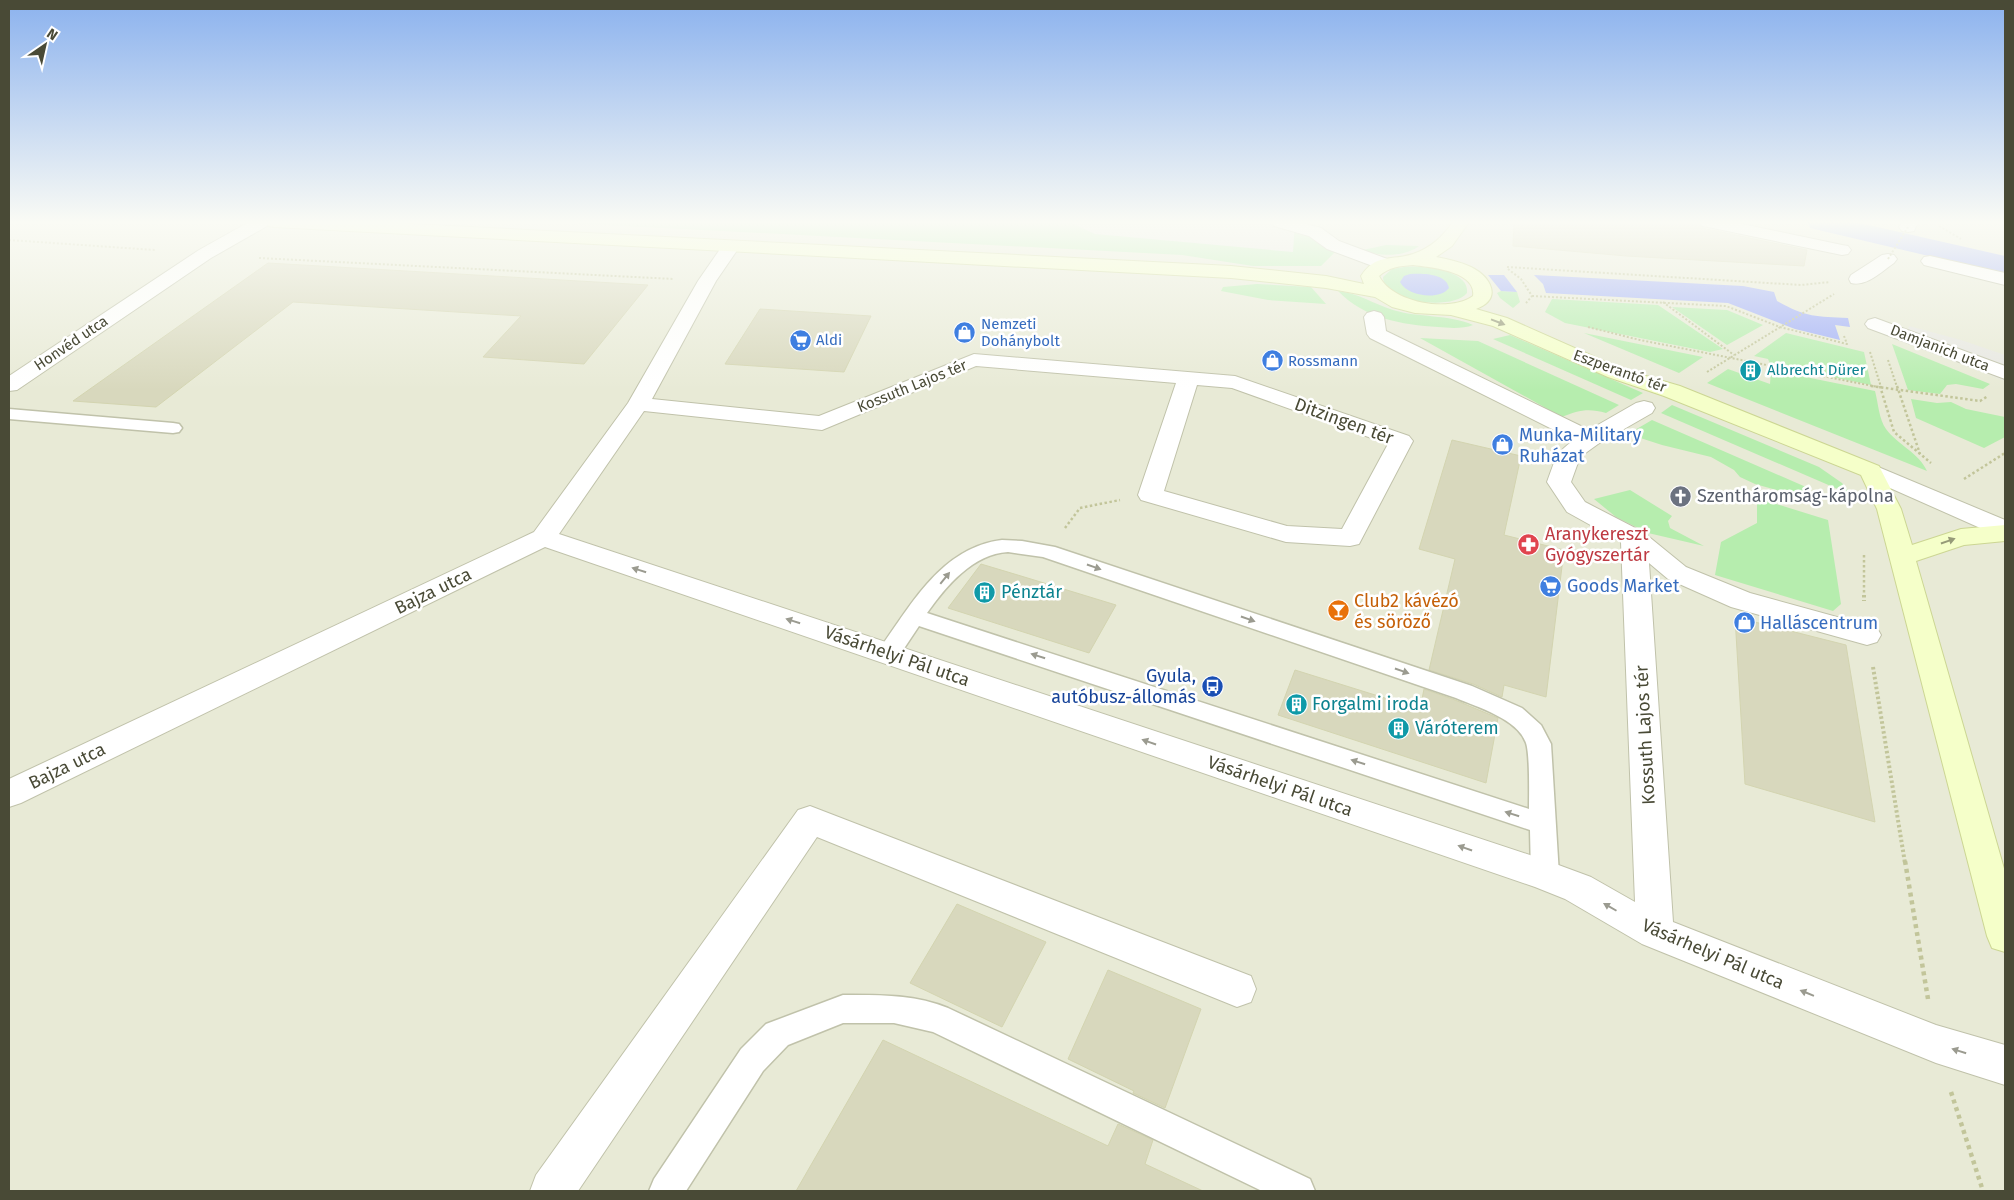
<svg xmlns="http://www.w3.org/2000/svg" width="2014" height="1200" viewBox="0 0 2014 1200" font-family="'Fira Sans',sans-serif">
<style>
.residential{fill:#e8ead6}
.green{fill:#b6edae}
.parking{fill:#e7e7e1}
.water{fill:#a1aff7}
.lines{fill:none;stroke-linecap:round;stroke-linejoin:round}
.canal{fill:#a1aff7;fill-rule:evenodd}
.building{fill:#d8d8bd;stroke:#d3d4b0}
.lane-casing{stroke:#c0c2aa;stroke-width:3}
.street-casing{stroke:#c0c2aa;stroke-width:2}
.secondary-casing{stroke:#ccd693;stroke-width:2}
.path-far3{stroke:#c2c59a;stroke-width:2;stroke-dasharray:2 2;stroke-linecap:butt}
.path-far2{stroke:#c2c59a;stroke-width:2.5;stroke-dasharray:2.5 2.5;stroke-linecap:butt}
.path-far1{stroke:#c2c59a;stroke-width:4;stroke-dasharray:2.5 2.5;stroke-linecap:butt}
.path{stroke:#c2c59a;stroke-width:4.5;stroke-dasharray:4 4;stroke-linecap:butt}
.lane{fill:#fff;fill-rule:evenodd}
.street{fill:#fff;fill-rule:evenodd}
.secondary{fill:#f5ffc9;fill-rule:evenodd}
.path-bridge{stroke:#c2c59a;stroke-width:2;stroke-dasharray:2 2;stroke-linecap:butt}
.oneway{fill:#969b78}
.oneway2{fill:#9b9b90}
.labels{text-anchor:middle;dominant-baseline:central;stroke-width:5;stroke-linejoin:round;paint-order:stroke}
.far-shop-label{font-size:15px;fill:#366cbe;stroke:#fff;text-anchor:start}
.far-street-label{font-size:15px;fill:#494a36;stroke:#fff}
.far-culture-label{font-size:15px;fill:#0d838f;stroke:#fff;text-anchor:start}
.street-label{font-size:18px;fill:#494a36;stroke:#fff}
.shop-label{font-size:18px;fill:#366cbe;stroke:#fff;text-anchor:start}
.worship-label{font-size:18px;fill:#5b616d;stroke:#fff;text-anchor:start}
.health-label{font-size:18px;fill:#be3a42;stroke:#fff;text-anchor:start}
.culture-label{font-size:18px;fill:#0d838f;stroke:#fff;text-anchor:start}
.food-label{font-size:18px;fill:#c56008;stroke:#fff;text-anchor:start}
.transit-label{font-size:18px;fill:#164399;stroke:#fff;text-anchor:end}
</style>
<rect width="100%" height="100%" fill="#f4f6e9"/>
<!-- residential -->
<rect class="residential" x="9" y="222" width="1996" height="969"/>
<!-- green -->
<g class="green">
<polygon points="549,222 1270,222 1294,227 1338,249 1321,266 1253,266 1182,255"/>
<path d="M1386 245 1419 246C1404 257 1379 257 1363 250Z"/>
<path d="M1404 267C1419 265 1470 269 1467 293 1453 311 1383 303 1383 277L1392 269Z"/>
<polygon points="1257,284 1311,287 1326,304 1268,300 1221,291 1223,287"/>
<path d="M1338 291C1358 293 1374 304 1393 310 1419 318 1448 314 1473 325 1463 329 1449 328 1438 327 1402 325 1364 318 1338 291Z"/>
<polygon points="1501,291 1517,292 1520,302 1513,308 1500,298 1497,293"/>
<polygon points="1552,299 1658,305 1723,349 1710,352 1565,323 1545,312"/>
<polygon points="1672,307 1727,310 1763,325 1727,345"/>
<polygon points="1584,333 1703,357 1679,373"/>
<polygon points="1786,333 1864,352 1871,385 1770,364 1768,359 1754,356"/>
<polygon points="1510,335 1643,393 1631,400 1493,339"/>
<path d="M1420 338 1478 341 1619 405 1606 413C1589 408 1578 410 1562 417Z"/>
<polygon points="1892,344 1990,384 1983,389 1956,384 1947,385 1940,394 1908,390"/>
<path d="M1728 369 1770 384 1771 370 1875 391C1878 402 1879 420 1886 429 1898 445 1919 453 1927 471L1707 383Z"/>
<polygon points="1911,399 1937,403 1951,402 1966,409 2005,417 2005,437 1984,448 1916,418"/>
<polygon points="1672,405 1819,467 1842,483 1849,492 1847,493 1661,413"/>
<polygon points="1652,420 1806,487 1822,503 1755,484 1740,477 1734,470 1711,457 1662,445 1628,434"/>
<polygon points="1630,490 1672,516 1668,521 1670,528 1704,546 1648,533 1616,517 1594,499"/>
<polygon points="1757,498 1828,520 1841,604 1833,611 1715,575 1721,542 1757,523"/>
</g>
<!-- parking -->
<g class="parking">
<polygon points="1069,222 1295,222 1293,252 1095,234"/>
<polygon points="1909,326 1961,340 2005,355 2005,381 1904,342"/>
</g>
<!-- water -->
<g class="water">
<path d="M1410 274C1422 273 1446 273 1449 288 1439 301 1407 296 1400 282L1404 276Z"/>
<polygon points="1488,275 1504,275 1517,292 1501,291"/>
<path d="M1534 275 1743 286 1774 292 1777 301C1805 317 1817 317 1848 318L1850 327 1835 325 1840 340 1795 329 1728 303 1546 293 1543 284Z"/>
</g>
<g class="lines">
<!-- canal -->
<polygon class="canal" points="1807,222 1855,222 2005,256 2005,274 1810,228"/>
</g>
<!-- building -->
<g class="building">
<polygon points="1514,222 1695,222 1698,223 1702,228 1807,250 1804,266 1626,256 1513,246"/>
<polygon points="268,263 648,285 584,364 483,357 521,316 293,302 156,407 73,401"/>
<polygon points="760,309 871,316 844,372 725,364"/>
<polygon points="1452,440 1521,456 1504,535 1564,550 1546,697 1504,685 1502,697 1473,684 1429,670 1455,559 1419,549"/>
<polygon points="981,564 1021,576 1116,605 1089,653 948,608"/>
<polygon points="1735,617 1846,645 1875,822 1745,784"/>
<polygon points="1295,670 1420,709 1424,689 1455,700 1498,718 1486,783 1278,715"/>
<polygon points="957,904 1046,942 1002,1027 910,983"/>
<polygon points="1108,970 1201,1009 1165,1108 1133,1093 1134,1091 1068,1059"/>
<polygon points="883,1040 1108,1146 1118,1124 1153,1140 1145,1164 1203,1191 796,1191"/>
</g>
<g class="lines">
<defs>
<g id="lane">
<polygon points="9,409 173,423 179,424 182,428 179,432 173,433 9,419"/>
<path d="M1002 540 1022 541 1055 547 1472 686 1522 708 1541 725 1551 744 1559 875 1555 883 1545 887 1535 883 1531 875 1530 830 919 626 897 659 889 661 881 659 878 653 881 647C912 603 943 547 1002 540ZM1008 552 1043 557 1456 698C1477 707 1518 719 1526 743 1530 755 1529 794 1529 809L927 613C946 586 973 554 1008 552Z"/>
<path d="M843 995C879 995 914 994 948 1008L1310 1179 1315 1191H1262L933 1032 894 1023H843L788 1045 763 1071 686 1191H649L654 1179 741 1049 766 1024Z"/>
</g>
<g id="street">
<polygon points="249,222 269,222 267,226 211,258 17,390 9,391 9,376 199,250"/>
<polygon points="1272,222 1299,222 1321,228 1339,241 1390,260 1393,264 1390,268 1384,269 1378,268 1327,249 1309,236 1274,226"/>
<polygon points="1700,222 1733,222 1842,245 1848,246 1851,250 1848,254 1842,255 1708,227 1702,226"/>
<polygon points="1902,222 1918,222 1914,231 1908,232 1902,231 1899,227"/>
<path d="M731 241 737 242 740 246 716 281 652 399 819 416 974 354 1235 376 1409 436 1413 441 1359 544 1350 546 1286 542 1141 500 1138 495 1176 383 976 366 822 430 644 411 559 534 1545 860 1591 877 1635 902 1621 542 1567 512 1547 482C1555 461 1555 453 1574 440L1370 338 1367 334 1364 317 1367 313 1374 311 1381 313 1384 317 1386 331 1589 430 1636 403 1644 401 1652 403 1655 408 1652 413 1598 444 1580 457 1571 482 1585 502 1643 532 1686 567 1750 593 1877 628 1881 635 1877 642 1867 645 1731 607 1668 579 1649 563 1673 922 1936 1025 2005 1045V1085L1936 1063 1642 944 1565 899 1535 887 545 547 21 803 9 807V779L534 532 628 403 698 281 725 242ZM1197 385 1232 388 1388 444 1342 529 1287 526 1164 491Z"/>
<path d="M1888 254 1894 255 1897 259 1894 263C1882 271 1867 287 1851 283L1849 279 1851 275 1882 255Z"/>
<polygon points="1930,256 2005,273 2005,285 1924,265 1921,261 1924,257"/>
<polygon points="1875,318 2005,366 2005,379 1868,328 1865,324 1868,320"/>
<polygon points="1871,464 2005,520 2005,537 1996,535 1863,476 1859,471 1863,466"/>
<polygon points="810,806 1251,976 1256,989 1251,1002 1237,1007 817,837 578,1191 530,1191 536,1175 798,810"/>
</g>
<path id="secondary" d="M266 222H372L1231 266 1326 276 1364 284 1361 276C1376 253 1392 261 1413 254 1431 248 1442 237 1453 222H1469L1452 246 1436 257C1448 259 1460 262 1471 267 1491 277 1503 299 1476 309L1507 318 1622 369 1680 386 1879 466 1901 509 1912 545 1961 529 2005 525V541L1964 545 1916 561 2005 872V952L1992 948 1987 936 1877 509 1861 475 1664 396 1608 377 1493 326 1451 315 1415 313 1392 307 1375 297 1326 288 1231 278 274 227 268 226ZM1413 265C1429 267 1477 271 1473 296 1450 313 1392 303 1379 276 1389 267 1400 266 1413 265Z"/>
</defs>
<!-- lane casing -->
<use href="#lane" class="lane-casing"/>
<!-- street casing -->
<use href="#street" class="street-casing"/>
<!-- secondary casing -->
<use href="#secondary" class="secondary-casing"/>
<!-- path-far3 -->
<g class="path-far3">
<polyline points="1939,226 1961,239"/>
<polyline points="9,240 155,250"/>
<polyline points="259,258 674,279"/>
<polyline points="1507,267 1801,285 1830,282"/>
<polyline points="1508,269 1521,279 1532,296 1526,303"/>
<polyline points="1532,296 1726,306 1780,327 1847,344 1844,336"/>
<polyline points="1663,302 1734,355"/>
<polyline points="1588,327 1640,340 1878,387"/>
<polyline points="1870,352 1881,387"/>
<polyline points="1888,360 1897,387"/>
<polyline points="1707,372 1834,294"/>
</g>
<!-- path-far2 -->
<g class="path-far2">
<polyline points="1871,386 1980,401 1988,396"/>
<polyline points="1880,386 1894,432 1931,463"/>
<polyline points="1897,386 1920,454"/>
<polyline points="1964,479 2005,453"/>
<polyline points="1065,528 1080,508 1120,500"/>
<polyline points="1864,555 1864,597"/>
</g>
<!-- path-far1 -->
<g class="path-far1">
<polyline points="1864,595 1864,601"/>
<polyline points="1873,667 1905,863"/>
</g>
<!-- path -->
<g class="path">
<polyline points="1905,861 1928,999"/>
<polyline points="1951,1092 1983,1191"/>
</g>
<!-- lane -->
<use href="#lane" class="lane"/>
<!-- street -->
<use href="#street" class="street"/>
<!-- secondary -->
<use href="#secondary" class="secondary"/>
<!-- path-bridge -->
<polyline class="path-bridge" points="1888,259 1908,227"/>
</g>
<!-- one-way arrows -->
<defs><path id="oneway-solid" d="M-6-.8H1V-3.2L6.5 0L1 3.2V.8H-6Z" transform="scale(1.25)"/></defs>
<g class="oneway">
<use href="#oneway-solid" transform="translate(1498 322) rotate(21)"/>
<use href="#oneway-solid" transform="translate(1948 541) rotate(-19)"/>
</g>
<g class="oneway2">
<use href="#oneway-solid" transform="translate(1094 567) rotate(19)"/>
<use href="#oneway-solid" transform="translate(639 570) rotate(-162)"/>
<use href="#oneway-solid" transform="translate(945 578) rotate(-51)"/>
<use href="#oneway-solid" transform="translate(1248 619) rotate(19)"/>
<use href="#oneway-solid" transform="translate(793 621) rotate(-162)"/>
<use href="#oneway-solid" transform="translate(1038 656) rotate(-162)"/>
<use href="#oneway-solid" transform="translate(1402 671) rotate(19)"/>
<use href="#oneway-solid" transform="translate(1149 742) rotate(-161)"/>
<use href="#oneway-solid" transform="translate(1358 762) rotate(-162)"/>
<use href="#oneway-solid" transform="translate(1512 814) rotate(-162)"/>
<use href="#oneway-solid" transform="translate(1465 848) rotate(-161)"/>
<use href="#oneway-solid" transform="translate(1610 907) rotate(-150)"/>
<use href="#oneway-solid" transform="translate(1807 993) rotate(-158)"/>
<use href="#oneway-solid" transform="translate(1959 1051) rotate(-163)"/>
</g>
<!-- sky -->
<linearGradient id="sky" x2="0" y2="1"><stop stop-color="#8bb2ee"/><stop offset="0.57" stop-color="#fafbf5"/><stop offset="1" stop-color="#fafbf5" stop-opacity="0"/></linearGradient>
<rect width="2014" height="390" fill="url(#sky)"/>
<!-- icons -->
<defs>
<symbol id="shop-disc" viewBox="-11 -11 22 22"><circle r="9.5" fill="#3f7fe0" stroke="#fff"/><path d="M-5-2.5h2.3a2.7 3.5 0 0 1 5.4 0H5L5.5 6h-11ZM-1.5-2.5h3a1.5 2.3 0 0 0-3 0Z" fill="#fff"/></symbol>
<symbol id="supermarket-disc" viewBox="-11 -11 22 22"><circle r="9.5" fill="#3f7fe0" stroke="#fff"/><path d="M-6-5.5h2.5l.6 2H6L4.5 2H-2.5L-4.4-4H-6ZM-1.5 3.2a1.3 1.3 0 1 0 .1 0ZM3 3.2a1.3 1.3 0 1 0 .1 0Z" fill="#fff"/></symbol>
<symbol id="building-disc" viewBox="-11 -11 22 22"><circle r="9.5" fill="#0f9aa8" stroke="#fff"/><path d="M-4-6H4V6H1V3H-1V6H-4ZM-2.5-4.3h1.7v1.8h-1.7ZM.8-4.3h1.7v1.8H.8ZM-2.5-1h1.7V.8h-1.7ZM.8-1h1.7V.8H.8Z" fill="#fff"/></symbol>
<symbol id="church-disc" viewBox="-11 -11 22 22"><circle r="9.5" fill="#6b7280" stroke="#fff"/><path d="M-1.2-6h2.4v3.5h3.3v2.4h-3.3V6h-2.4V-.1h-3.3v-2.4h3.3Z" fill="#fff"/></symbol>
<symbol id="pharmacy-disc" viewBox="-11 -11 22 22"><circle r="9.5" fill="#e0444e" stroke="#fff"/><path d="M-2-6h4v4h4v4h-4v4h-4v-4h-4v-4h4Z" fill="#fff"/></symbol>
<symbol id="bar-disc" viewBox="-11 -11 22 22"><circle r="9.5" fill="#e8710a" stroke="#fff"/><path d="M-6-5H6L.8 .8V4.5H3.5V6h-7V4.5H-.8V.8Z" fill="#fff"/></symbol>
<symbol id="bus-disc" viewBox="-11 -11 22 22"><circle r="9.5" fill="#1a4fb4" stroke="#fff"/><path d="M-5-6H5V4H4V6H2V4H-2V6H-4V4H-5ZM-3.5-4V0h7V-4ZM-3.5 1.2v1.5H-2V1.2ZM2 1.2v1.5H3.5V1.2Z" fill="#fff"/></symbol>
</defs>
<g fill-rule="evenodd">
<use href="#shop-disc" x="952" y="320" width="25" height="25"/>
<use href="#supermarket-disc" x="788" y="328" width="25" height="25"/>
<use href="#shop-disc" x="1260" y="348" width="25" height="25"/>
<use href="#building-disc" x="1738" y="358" width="25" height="25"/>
<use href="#shop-disc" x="1490" y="432" width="25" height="25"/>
<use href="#church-disc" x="1668" y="484" width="25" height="25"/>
<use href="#pharmacy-disc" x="1516" y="532" width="25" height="25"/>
<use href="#supermarket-disc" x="1538" y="574" width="25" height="25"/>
<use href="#building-disc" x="972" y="580" width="25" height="25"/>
<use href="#bar-disc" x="1326" y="598" width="25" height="25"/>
<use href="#shop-disc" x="1732" y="610" width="25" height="25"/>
<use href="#bus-disc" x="1200" y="674" width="25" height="25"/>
<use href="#building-disc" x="1284" y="692" width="25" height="25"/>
<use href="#building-disc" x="1386" y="716" width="25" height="25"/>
</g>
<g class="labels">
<!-- far-shop labels -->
<g class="far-shop-label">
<text x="981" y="324">Nemzeti<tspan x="981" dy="17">Dohánybolt</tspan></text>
<text x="816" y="340">Aldi</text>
<text x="1288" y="361">Rossmann</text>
</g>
<!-- far-street labels -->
<g class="far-street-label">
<text transform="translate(71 343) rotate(-34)">Honvéd utca</text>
<text transform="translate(1940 348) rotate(21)">Damjanich utca</text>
<text transform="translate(1620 371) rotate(20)">Eszperantó tér</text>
<text transform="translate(912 386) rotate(-22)">Kossuth Lajos tér</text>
</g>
<!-- far-culture labels -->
<g class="far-culture-label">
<text x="1767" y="370">Albrecht Dürer</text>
</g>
<!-- street labels -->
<g class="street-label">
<text transform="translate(1344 421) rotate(20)">Ditzingen tér</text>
<text transform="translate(433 591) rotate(-26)">Bajza utca</text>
<text transform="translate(897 656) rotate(19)">Vásárhelyi Pál utca</text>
<text transform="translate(1645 735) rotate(-93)">Kossuth Lajos tér</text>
<text transform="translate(67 766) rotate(-26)">Bajza utca</text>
<text transform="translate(1280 786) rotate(19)">Vásárhelyi Pál utca</text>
<text transform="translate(1713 954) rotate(23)">Vásárhelyi Pál utca</text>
</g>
<!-- shop labels -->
<g class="shop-label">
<text x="1519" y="435">Munka-Military<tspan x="1519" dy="21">Ruházat</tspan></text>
<text x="1567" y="586">Goods Market</text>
<text x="1760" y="623">Halláscentrum</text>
</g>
<!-- worship labels -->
<g class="worship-label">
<text x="1697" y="496">Szentháromság-kápolna</text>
</g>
<!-- health labels -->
<g class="health-label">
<text x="1545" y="534">Aranykereszt<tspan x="1545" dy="21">Gyógyszertár</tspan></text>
</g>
<!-- culture labels -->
<g class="culture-label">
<text x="1001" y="592">Pénztár</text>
<text x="1312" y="704">Forgalmi iroda</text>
<text x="1415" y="728">Váróterem</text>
</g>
<!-- food labels -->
<g class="food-label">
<text x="1354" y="601">Club2 kávézó<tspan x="1354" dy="21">és söröző</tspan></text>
</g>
<!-- transit labels -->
<g class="transit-label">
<text x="1196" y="676">Gyula,<tspan x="1196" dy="21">autóbusz-állomás</tspan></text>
</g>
</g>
<!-- border -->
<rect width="2014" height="1200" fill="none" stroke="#494a36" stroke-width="20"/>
<!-- north arrow -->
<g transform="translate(45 45) rotate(34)" stroke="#ffffff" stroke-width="4" paint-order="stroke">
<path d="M0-4L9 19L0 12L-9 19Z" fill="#494a36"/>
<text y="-8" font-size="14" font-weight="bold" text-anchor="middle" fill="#494a36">N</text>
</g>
</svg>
